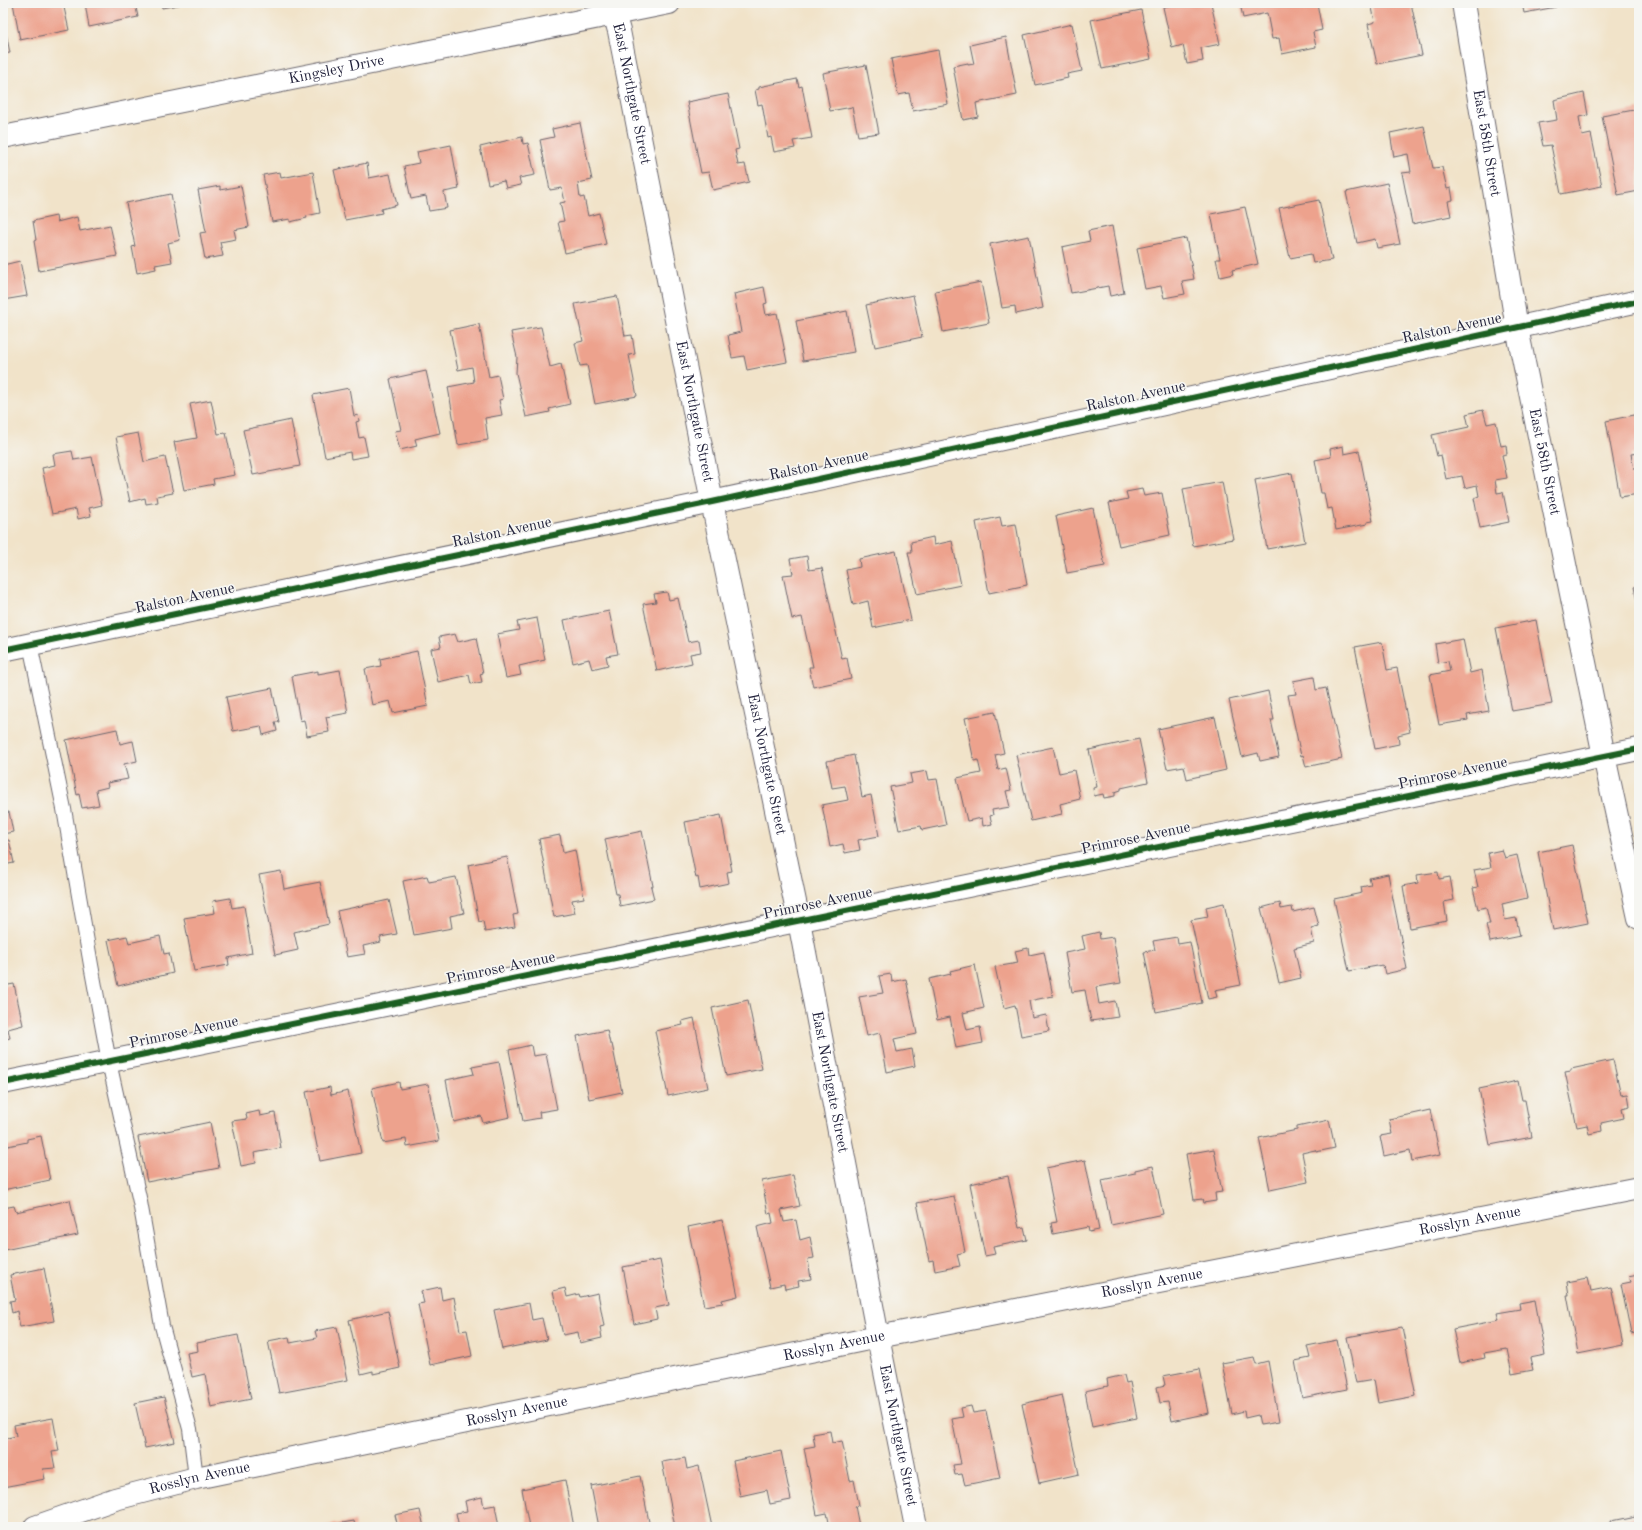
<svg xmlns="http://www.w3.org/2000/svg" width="1642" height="1530" viewBox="0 0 1642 1530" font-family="'Old Standard TT',serif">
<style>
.building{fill:#eda28d}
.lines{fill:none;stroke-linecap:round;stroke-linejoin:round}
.lane-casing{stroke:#6a666d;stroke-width:16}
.street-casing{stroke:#6a666d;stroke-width:24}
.lane{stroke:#fff;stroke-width:14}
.street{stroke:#fff;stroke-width:22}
.cycleway-casing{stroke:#f6f6f2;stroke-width:8}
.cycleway{stroke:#1b5e20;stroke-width:6}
.labels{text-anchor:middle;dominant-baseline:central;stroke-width:3.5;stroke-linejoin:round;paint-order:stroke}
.street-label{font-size:15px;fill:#22223b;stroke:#f6f6f2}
</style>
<rect width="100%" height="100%" fill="#f6f6f2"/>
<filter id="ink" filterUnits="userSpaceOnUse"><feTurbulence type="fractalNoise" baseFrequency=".025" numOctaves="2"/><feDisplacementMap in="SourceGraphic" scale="8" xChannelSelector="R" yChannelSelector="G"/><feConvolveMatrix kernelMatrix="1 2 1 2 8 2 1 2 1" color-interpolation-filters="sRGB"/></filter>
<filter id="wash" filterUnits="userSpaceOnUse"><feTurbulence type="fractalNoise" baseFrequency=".012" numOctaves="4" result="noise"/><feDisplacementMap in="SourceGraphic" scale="16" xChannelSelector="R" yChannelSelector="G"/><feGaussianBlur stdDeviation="0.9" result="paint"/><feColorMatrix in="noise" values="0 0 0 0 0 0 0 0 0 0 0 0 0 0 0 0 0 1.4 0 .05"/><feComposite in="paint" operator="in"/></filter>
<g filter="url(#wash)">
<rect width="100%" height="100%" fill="#f1e3c9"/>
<g id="blocks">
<!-- building -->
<g class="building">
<polygon points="13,3 63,3 69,30 20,40"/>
<polygon points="85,3 135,3 138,17 89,27"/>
<polygon points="161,3 183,3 183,4 162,8"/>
<polygon points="1183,3 1211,3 1220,44 1201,48 1203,61 1187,64 1183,45 1172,48 1163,7"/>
<polygon points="1240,3 1317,3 1322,30 1313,32 1316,47 1282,54 1279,38 1272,39 1267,13 1243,18"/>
<polygon points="1371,3 1411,3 1422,55 1377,64 1368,24 1375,22"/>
<polygon points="1522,3 1555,3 1556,7 1524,13"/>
<polygon points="1141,10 1151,59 1102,69 1091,20"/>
<polygon points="3,18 10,53 3,54"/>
<polygon points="1072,24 1082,71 1067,74 1068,78 1035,85 1024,35"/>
<polygon points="1006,37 1017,95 976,103 978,117 963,120 953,66 968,63 968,65 974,64 970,45"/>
<polygon points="938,50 948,104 913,111 909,93 898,95 891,59"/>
<polygon points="866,65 879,133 858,136 852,107 830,111 823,73"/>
<polygon points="797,79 799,87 802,86 812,138 793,141 795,148 774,152 771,137 768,138 762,104 758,105 755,90 759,89 759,87"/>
<polygon points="1584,93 1588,115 1579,117 1582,136 1591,134 1602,186 1561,194 1551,145 1543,146 1538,123 1557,120 1554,100"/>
<polygon points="728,94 739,149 735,150 738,165 745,164 749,182 713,190 709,172 701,173 687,102"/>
<polygon points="1639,109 1639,191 1618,195 1602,116"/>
<polygon points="580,123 592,180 578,183 580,198 584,197 588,216 599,213 606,244 565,253 558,222 564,221 560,203 565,202 562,188 550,190 540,140 554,137 552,129"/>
<polygon points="1424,126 1433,168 1442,167 1447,189 1451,188 1453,200 1448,201 1451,216 1412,224 1402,173 1411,172 1408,154 1394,157 1390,133"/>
<polygon points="522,137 523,144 528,143 535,175 519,178 521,185 506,188 504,181 488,184 480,147"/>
<polygon points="451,145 459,189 444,192 447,208 429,211 426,196 411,199 404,166 419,163 417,152"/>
<polygon points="367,163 369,178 390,174 397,205 381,209 382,213 345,220 334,170"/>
<polygon points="280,172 281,178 313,172 320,213 306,216 307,218 290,222 290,219 272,222 263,175"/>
<polygon points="1387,183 1400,244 1377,248 1375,239 1357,243 1346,192"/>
<polygon points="220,186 220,190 241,186 249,227 234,230 236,239 220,242 223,256 205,259 200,233 206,232 198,190"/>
<polygon points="171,194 180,240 168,243 172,262 155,265 156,269 137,273 132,247 135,246 126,203"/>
<polygon points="1319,200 1332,260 1313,263 1311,254 1290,258 1279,208"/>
<polygon points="1245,207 1258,264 1232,270 1233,274 1220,277 1216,259 1220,259 1211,214"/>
<polygon points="56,216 57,222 77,217 80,231 110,225 117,256 39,271 34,241 36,240 33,221"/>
<polygon points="1112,226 1124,293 1110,296 1108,286 1071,293 1062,247 1090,241 1088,231"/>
<polygon points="1029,236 1043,308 1016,314 1015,306 1002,308 990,244"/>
<polygon points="1186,238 1194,279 1182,281 1185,294 1164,298 1161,286 1145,289 1137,248"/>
<polygon points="20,261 27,296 3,300 3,265"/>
<polygon points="981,282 989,323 943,332 935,291"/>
<polygon points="764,287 767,303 764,304 766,315 777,313 787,362 747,370 744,356 732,358 728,335 741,332 734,294"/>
<polygon points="913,295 922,337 875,347 866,305"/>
<polygon points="617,296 625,336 632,335 635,354 629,355 637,396 595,404 587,365 580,366 575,343 583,341 575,304"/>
<polygon points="847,311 854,352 803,361 796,321"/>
<polygon points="479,324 489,377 498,375 503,399 499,400 502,415 485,418 488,440 458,445 448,387 474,382 472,367 458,370 450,330"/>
<polygon points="540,327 541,327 550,367 561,364 570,404 549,409 550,412 526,417 516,373 517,357 511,332"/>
<polygon points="426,371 440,433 415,439 417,446 400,450 395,431 401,430 390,379"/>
<polygon points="349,388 354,416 358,415 359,421 356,422 359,438 364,437 368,456 351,459 350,452 325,457 313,395"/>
<polygon points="211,400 218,434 226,433 235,475 213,479 214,484 184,490 174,442 197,438 190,404"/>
<polygon points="1483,410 1487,424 1496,422 1501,446 1506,445 1507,454 1502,455 1507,478 1495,480 1497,493 1503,492 1509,522 1480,528 1474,498 1479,496 1477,485 1465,488 1462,476 1446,479 1441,455 1437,456 1432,435 1469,427 1466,414"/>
<polygon points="1639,414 1639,453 1631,454 1634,469 1639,468 1639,494 1620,497 1606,421"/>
<polygon points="291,420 300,466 253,475 243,430"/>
<polygon points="138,433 144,462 165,457 173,493 157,496 158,502 146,504 145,498 130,502 116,437"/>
<polygon points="1343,446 1344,454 1359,451 1373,521 1367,522 1367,524 1336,530 1332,508 1327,509 1324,493 1321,493 1315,460 1331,457 1330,449"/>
<polygon points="72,451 74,460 92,457 102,505 89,508 91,516 78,519 76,509 52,514 42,468 55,465 53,454"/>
<polygon points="1292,473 1305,542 1267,549 1255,480"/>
<polygon points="1222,482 1233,539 1193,546 1183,489"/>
<polygon points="1142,489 1144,496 1162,493 1170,535 1119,546 1109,503 1128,499 1126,492"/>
<polygon points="1093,508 1105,566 1067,573 1056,516"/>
<polygon points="1000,517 1002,526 1016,524 1027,585 989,593 976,522"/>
<polygon points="933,537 934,545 952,541 961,585 917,594 908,552 912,552 911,542"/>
<polygon points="896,551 911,620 873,628 868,601 853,605 846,570 860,567 859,559"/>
<polygon points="807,556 809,570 822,568 842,659 847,658 851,679 813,687 809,667 813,667 802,617 792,619 783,575 793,574 790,559"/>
<polygon points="1639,586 1639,606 1638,606 1634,587"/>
<polygon points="667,592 669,600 678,598 688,642 699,640 701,652 690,654 692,663 657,671 643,604 656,602 654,594"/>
<polygon points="609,611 618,654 606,656 608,665 592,669 589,659 573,663 564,620"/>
<polygon points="537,618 545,660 519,666 521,675 506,678 497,634 519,630 517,622"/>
<polygon points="1536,620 1552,704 1512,711 1496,628"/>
<polygon points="455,634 458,642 476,638 483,673 480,674 482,682 471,684 469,675 438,682 431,649 441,647 439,637"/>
<polygon points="1463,639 1470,673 1482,670 1489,711 1467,715 1468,720 1439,725 1430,675 1450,671 1448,661 1438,663 1435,644"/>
<polygon points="1382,642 1387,670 1397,668 1410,732 1398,735 1399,744 1375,749 1355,647"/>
<polygon points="417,651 428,706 393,713 390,701 372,705 365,669 381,666 380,659"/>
<polygon points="340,670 348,713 326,717 329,732 307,736 304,720 300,721 292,676 318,671 318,674"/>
<polygon points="1314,677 1316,690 1326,688 1342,759 1306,767 1303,755 1301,756 1288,695 1296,694 1293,681"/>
<polygon points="272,688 279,722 275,722 277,731 263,735 261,726 233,731 226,697"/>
<polygon points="1268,691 1274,720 1271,720 1279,757 1260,761 1258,753 1242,757 1229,700"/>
<polygon points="995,712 1004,753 995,755 998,770 1006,768 1011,790 1006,791 1010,807 992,810 993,815 990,816 992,824 983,826 982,818 967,821 957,778 981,773 978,760 974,761 965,718"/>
<polygon points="1215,717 1226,770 1187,779 1184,766 1167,769 1158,729"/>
<polygon points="117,729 120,744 133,741 137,761 124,764 128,779 107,783 108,787 96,790 99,805 82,808 79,794 77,795 66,740"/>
<polygon points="1139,739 1148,782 1121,788 1121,790 1115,792 1115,796 1104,798 1103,794 1094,796 1093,788 1097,787 1089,750"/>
<polygon points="1053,747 1059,773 1074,770 1080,799 1060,804 1062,814 1031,821 1016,755"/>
<polygon points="854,755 862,797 871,795 879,836 858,840 860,850 845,853 843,844 830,847 822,805 848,800 845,786 832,788 827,761"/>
<polygon points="927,771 929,780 937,779 946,825 922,830 921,826 899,830 890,787 912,783 910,774"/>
<polygon points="9,812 13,832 3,834 3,813"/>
<polygon points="721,815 732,871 727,872 729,883 700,889 698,877 696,878 685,822"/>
<polygon points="642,831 653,886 651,887 654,899 620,906 618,894 616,894 605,839"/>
<polygon points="560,835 563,853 575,850 584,898 572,900 575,913 554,917 539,839"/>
<polygon points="9,840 14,863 3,865 3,841"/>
<polygon points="1572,845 1588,923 1553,930 1538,852"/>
<polygon points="1502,850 1505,858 1517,855 1527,898 1502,904 1505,920 1516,918 1520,936 1490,942 1486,924 1490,924 1486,907 1478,909 1473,888 1478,887 1474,870 1491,867 1488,853"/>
<polygon points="507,857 518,914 513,915 515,927 485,932 483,921 479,922 468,865"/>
<polygon points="281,871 284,889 320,882 329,924 294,932 298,950 275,955 259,875"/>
<polygon points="1438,872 1439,879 1450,877 1454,900 1444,902 1447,921 1410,928 1403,886 1418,883 1417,875"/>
<polygon points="1388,874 1407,969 1385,974 1383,965 1349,971 1334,899 1362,893 1361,887 1371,885 1369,878"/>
<polygon points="427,876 429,882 456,877 464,913 450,916 452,928 414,935 403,881"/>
<polygon points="230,898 232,908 244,906 252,953 228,958 229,965 194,971 184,918 215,913 213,901"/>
<polygon points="389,900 397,934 380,937 381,942 363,946 365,954 347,957 337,911"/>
<polygon points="1224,903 1241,985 1215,990 1217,997 1208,999 1191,920 1208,917 1206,907"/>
<polygon points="1280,903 1281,909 1292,907 1293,912 1314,907 1319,926 1311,928 1314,943 1294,948 1301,978 1279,983 1261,908"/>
<polygon points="1099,932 1100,939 1113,937 1121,983 1096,987 1099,1004 1115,1001 1118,1017 1091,1021 1085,990 1072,992 1065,953 1085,949 1082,936"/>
<polygon points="127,936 129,943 160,936 164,954 169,953 173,973 118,986 108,940"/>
<polygon points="1177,937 1178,944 1190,942 1202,1003 1156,1012 1144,952 1155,950 1153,941"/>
<polygon points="1028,948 1029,955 1044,952 1053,996 1029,1001 1032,1018 1046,1015 1049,1031 1021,1036 1015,1005 1004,1008 995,967 1018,963 1015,951"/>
<polygon points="975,965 984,1008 963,1013 967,1030 980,1027 983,1043 956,1048 950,1017 937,1020 929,979 951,974 950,971"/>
<polygon points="891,974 892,982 906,979 917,1034 894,1039 897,1052 912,1049 915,1066 887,1072 880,1033 867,1036 859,997 883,993 879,976"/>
<polygon points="14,984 23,1025 8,1029 10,1038 3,1040 3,986"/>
<polygon points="748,1000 762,1069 726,1076 712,1008"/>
<polygon points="694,1018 708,1088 668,1096 655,1031 683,1025 682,1021"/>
<polygon points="607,1030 610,1044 612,1044 622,1092 589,1099 577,1036"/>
<polygon points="531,1045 533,1056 546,1054 557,1109 539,1112 540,1118 523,1121 509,1050"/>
<polygon points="1613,1060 1621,1095 1628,1094 1630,1106 1622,1108 1624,1118 1601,1123 1602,1131 1589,1134 1587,1125 1577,1127 1565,1072 1571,1071 1571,1069"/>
<polygon points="499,1062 510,1117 483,1123 481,1116 454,1122 446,1080 474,1074 472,1067"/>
<polygon points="1518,1081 1522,1100 1525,1100 1532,1137 1490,1145 1479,1089"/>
<polygon points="399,1082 400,1089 428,1084 439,1141 407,1147 406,1139 383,1143 372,1088"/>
<polygon points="330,1087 331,1095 348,1091 361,1153 320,1161 306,1092"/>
<polygon points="1430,1110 1440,1155 1412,1161 1410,1150 1384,1156 1380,1136 1392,1134 1389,1119"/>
<polygon points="259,1111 260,1116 275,1113 281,1148 254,1153 256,1163 241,1166 232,1121 247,1119 246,1114"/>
<polygon points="1329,1120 1335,1148 1316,1152 1315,1150 1302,1153 1308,1182 1270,1190 1259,1138 1297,1130 1297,1127"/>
<polygon points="210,1122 219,1168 147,1182 138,1137"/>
<polygon points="41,1136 50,1180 3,1190 3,1147 27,1142 27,1139"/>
<polygon points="1214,1149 1222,1192 1215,1193 1216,1201 1203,1203 1202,1199 1194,1200 1186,1154"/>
<polygon points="1085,1160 1099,1230 1089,1232 1088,1227 1053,1234 1051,1223 1057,1222 1046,1168"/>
<polygon points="1153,1166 1163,1214 1111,1225 1102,1180 1135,1173 1135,1170"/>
<polygon points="793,1175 800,1206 781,1210 784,1222 796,1220 800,1240 810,1237 814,1258 808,1259 811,1279 798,1281 799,1286 785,1289 784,1284 770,1287 757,1227 773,1223 771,1213 768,1214 762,1181"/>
<polygon points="1008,1176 1019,1228 1024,1227 1027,1240 993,1247 995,1254 985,1256 970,1184"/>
<polygon points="954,1196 965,1252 957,1254 960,1266 935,1271 933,1260 929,1261 917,1203"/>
<polygon points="70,1200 78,1235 4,1250 3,1208 14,1206 16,1212"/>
<polygon points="722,1220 738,1296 722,1300 723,1303 704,1306 688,1227"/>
<polygon points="660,1260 669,1305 655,1308 657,1319 634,1324 623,1267"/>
<polygon points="44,1268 54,1321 20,1327 17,1311 12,1313 10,1301 15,1300 10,1275"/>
<polygon points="1639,1274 1639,1332 1631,1334 1621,1284 1631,1282 1629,1276"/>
<polygon points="1588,1278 1591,1291 1611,1287 1623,1345 1578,1354 1567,1295 1569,1295 1567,1282"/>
<polygon points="440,1287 442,1300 454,1297 460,1331 467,1330 472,1356 430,1365 418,1304 424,1303 421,1291"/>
<polygon points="565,1288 567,1297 579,1294 580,1297 598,1293 604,1326 600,1327 602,1338 580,1343 578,1332 563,1335 553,1291"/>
<polygon points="1535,1300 1545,1355 1530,1358 1533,1370 1512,1374 1507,1349 1484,1353 1485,1358 1460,1363 1453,1329 1499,1320 1497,1313 1520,1309 1519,1303"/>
<polygon points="529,1303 532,1320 542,1318 547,1340 502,1349 494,1310"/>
<polygon points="388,1311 400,1368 373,1374 373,1371 361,1374 349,1320"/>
<polygon points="337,1327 348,1380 279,1393 268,1341 289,1337 290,1343 317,1338 315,1331"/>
<polygon points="1402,1327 1416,1396 1378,1403 1374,1380 1356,1383 1347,1337"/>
<polygon points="238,1335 251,1399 211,1407 205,1374 192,1377 187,1353 198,1351 197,1343"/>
<polygon points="1337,1340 1347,1389 1302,1398 1295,1361 1310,1358 1307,1346"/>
<polygon points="1254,1357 1256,1364 1268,1361 1279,1422 1260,1425 1258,1415 1245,1418 1244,1411 1232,1414 1222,1363"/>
<polygon points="1200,1369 1209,1413 1172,1421 1168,1402 1160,1403 1157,1387 1165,1385 1163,1376"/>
<polygon points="1124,1375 1126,1383 1130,1382 1137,1418 1092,1427 1085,1391 1108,1386 1107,1379"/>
<polygon points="1062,1395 1079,1474 1039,1483 1022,1404"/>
<polygon points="164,1397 175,1442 145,1448 135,1403"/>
<polygon points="971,1406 973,1413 986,1411 1000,1478 965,1485 962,1474 955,1475 953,1465 961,1464 952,1419 963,1417 961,1408"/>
<polygon points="53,1418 59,1451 52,1452 55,1468 43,1469 45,1479 3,1487 3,1439 16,1436 14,1425"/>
<polygon points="830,1431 832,1443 842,1441 850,1481 854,1480 859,1505 855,1506 859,1526 830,1527 827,1513 817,1515 804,1448 815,1446 813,1434"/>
<polygon points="781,1451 791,1500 770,1504 767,1490 740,1496 733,1461"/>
<polygon points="685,1458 687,1469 699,1466 712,1527 675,1527 662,1462"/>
<polygon points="640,1476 650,1527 599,1527 591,1486"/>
<polygon points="565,1480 574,1527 529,1527 522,1489"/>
<polygon points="482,1497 484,1507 495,1505 499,1527 459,1527 456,1513 467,1511 465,1501"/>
<polygon points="420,1510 424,1527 398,1527 395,1515"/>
<polygon points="1639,1516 1639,1527 1611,1527 1610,1522"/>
<polygon points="354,1521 355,1527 324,1527 324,1526"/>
</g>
</g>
</g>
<g filter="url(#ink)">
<use href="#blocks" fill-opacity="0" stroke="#6a666d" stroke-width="1"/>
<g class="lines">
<defs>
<polyline id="lane" points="30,644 64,809 91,965 109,1062 140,1202 162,1326 190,1429 196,1478"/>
<g id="street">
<path id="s1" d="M611 3 619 31 712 502 799 921 878 1337 916 1527"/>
<path id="s2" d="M1463 3 1517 328 1604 756 1639 918"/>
<path id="s3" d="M3 137 669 3"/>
<polyline points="3,650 712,502 1639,301"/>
<polyline points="3,1083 1639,749"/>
<path id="s4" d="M35 1527 115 1499 196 1478 878 1337 1639 1188"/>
</g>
</defs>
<!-- lane casing -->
<use href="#lane" class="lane-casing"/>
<!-- street casing -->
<use href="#street" class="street-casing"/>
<!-- lane -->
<use href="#lane" class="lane"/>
<!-- street -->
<use href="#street" class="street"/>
<defs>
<g id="cycleway">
<polyline points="3,650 712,502 1639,301"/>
<polyline points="3,1083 1639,749"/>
</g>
</defs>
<!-- cycleway casing -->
<use href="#cycleway" class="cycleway-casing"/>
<!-- cycleway -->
<use href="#cycleway" class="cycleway"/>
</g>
</g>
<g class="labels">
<!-- street labels -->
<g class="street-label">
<text stroke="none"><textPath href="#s3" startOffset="340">Kingsley Drive</textPath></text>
<text stroke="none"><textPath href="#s1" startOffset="93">East Northgate Street</textPath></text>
<text stroke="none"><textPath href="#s2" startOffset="142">East 58th Street</textPath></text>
<text transform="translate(1452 329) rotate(-12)">Ralston Avenue</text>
<text transform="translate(1136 397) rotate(-12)">Ralston Avenue</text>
<text stroke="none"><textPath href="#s1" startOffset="417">East Northgate Street</textPath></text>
<text stroke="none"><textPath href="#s2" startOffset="466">East 58th Street</textPath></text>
<text transform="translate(819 466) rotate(-12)">Ralston Avenue</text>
<text transform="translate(502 533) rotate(-12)">Ralston Avenue</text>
<text transform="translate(185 599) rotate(-12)">Ralston Avenue</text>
<text stroke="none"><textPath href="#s1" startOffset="777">East Northgate Street</textPath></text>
<text transform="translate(1453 774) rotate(-12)">Primrose Avenue</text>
<text transform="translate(1136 839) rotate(-12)">Primrose Avenue</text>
<text transform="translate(818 904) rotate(-12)">Primrose Avenue</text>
<text transform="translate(501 969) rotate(-12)">Primrose Avenue</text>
<text transform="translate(184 1033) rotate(-12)">Primrose Avenue</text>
<text stroke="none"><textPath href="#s1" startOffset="1101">East Northgate Street</textPath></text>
<text stroke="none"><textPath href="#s4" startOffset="1468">Rosslyn Avenue</textPath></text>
<text stroke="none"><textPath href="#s4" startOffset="1144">Rosslyn Avenue</textPath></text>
<text stroke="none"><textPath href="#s4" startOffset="820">Rosslyn Avenue</textPath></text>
<text stroke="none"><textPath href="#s4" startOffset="496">Rosslyn Avenue</textPath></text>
<text stroke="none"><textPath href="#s1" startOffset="1461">East Northgate Street</textPath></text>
<text stroke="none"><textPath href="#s4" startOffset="172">Rosslyn Avenue</textPath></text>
</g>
</g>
<!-- margin -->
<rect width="1642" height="1530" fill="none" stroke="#f6f6f2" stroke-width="16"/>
</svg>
